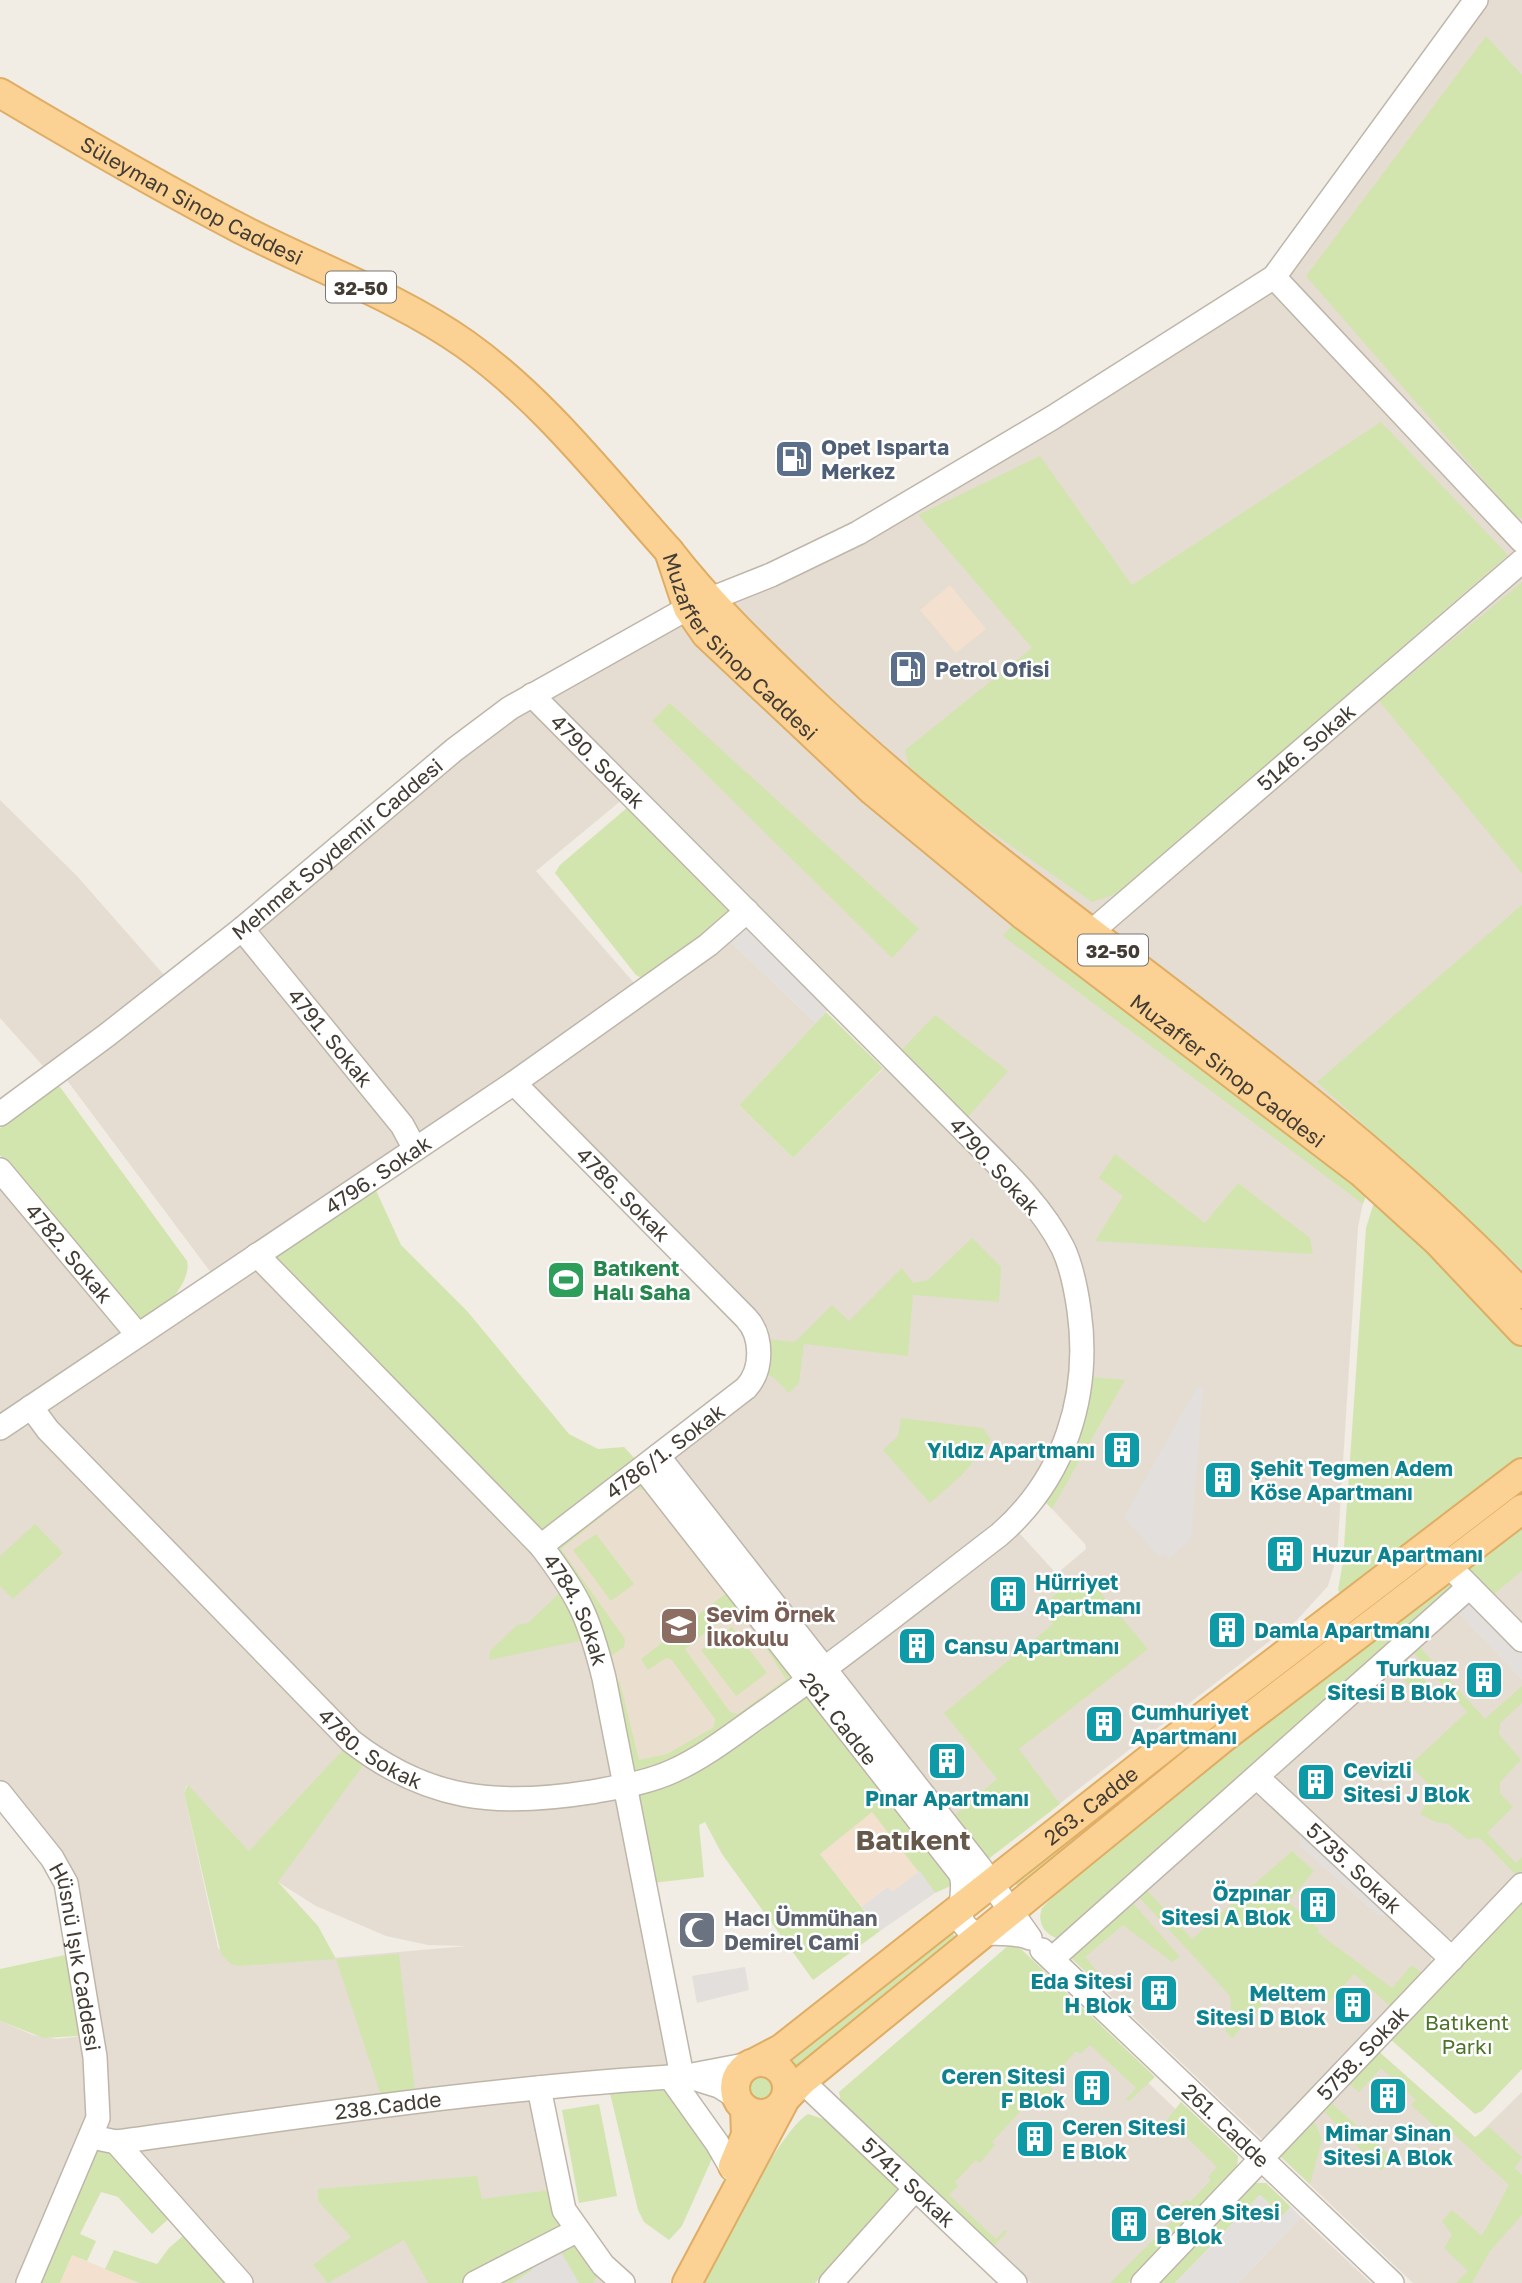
<svg xmlns="http://www.w3.org/2000/svg" width="1522" height="2283" viewBox="0 0 1522 2283" font-family="'Golos Text',sans-serif">
<style>
.residential{fill:#e5ddd2;fill-rule:evenodd}
.commercial{fill:#f3e0cf}
.education{fill:#eadfce}
.green{fill:#d2e5ae}
.parking{fill:#e2dfdc}
.lines{fill:none;stroke-linecap:round;stroke-linejoin:round}
.minor-casing{stroke:#bfb6aa;stroke-width:26}
.major-casing{stroke:#dfad64;stroke-width:32}
.minor{stroke:#fff;stroke-width:23}
.major{stroke:#fbd294;stroke-width:28}
.labels{text-anchor:middle;dominant-baseline:central;stroke-width:5;stroke-linejoin:round;paint-order:stroke}
.shield{fill:#fff;stroke:#7b7671;stroke-width:2}
.shield-label{font-size:19px;font-weight:bold;fill:#433c34}
.street-label{font-size:21px;fill:#433c34;stroke:#fff}
.service-label{font-size:21px;font-weight:bold;fill:#4e5e75;stroke:#fff;text-anchor:start}
.leisure-label{font-size:21px;font-weight:bold;fill:#27864d;stroke:#fff;text-anchor:start}
.culture-label{font-size:21px;font-weight:bold;fill:#0d838f;stroke:#fff;text-anchor:start}
.education-label{font-size:21px;font-weight:bold;fill:#785e54;stroke:#fff;text-anchor:start}
.worship-label{font-size:21px;font-weight:bold;fill:#5b616d;stroke:#fff;text-anchor:start}
.park-label{font-size:21px;fill:#4d732a;stroke:#fff}
.district-label{font-size:28px;font-weight:bold;fill:#66594c;stroke:#fff}
</style>
<rect width="100%" height="100%" fill="#f1ece4"/>
<!-- residential -->
<g class="residential">
<path d="M1465 0H1522V1309L1371 1186 1364 1198 1358 1227 1337 1556 1328 1586 1297 1620 979 1866 658 1456 746 1388 758 1338 514 1083 257 1255 574 1591 682 2076 540 2087 558 2189 623 2283H241L116 2142 28 2283H0V2021L33 2035 57 2039 91 2035 72 1907 0 1793V1170L138 1334 218 1282 60 1071 52 1076 0 1018V800L76 875 172 984 454 750 688 608 940 832 720 597 1279 277ZM629 794 894 1058 793 1158 739 1105 816 1023 722 934 642 992 536 871ZM1038 1494 1085 1544 1086 1549 1060 1571H1054L1011 1524ZM187 1785 278 1882 316 1906 386 1936 428 1945 467 1946 240 1966 218 1948 184 1793Z"/>
<polygon points="1522,1571 1522,1626 1492,1596"/>
<polygon points="1456,1610 1522,1679 1522,1871 1457,1940 1443,1937 1277,1783 1277,1771"/>
<polygon points="1251,1794 1262,1795 1300,1831 1300,1845 1378,1915 1390,1915 1430,1952 1432,1966 1265,2142 1069,1956"/>
<polygon points="1091,2028 1237,2168 1128,2283 1031,2283 936,2193"/>
<polygon points="1377,2050 1475,2138 1522,2092 1522,2283 1413,2283 1279,2155"/>
<polygon points="1301,2217 1371,2283 1238,2283"/>
</g>
<!-- commercial -->
<g class="commercial">
<polygon points="950,585 986,629 956,653 920,610"/>
<polygon points="872,1811 920,1871 891,1893 886,1887 862,1907 820,1854"/>
<polygon points="72,2255 139,2283 60,2283"/>
</g>
<!-- education -->
<polygon class="education" points="643,1468 809,1681 625,1786 606,1688 541,1546"/>
<!-- green -->
<g class="green">
<polygon points="1486,36 1522,75 1522,518 1516,517 1306,276"/>
<polygon points="1381,422 1508,555 1119,893 1092,902 941,797 909,766 905,750 1032,648 918,515 1040,456 1132,585"/>
<polygon points="1522,582 1522,873 1379,701"/>
<polygon points="670,703 919,929 892,958 652,721"/>
<polygon points="628,807 731,909 730,916 643,979 636,975 555,873 560,865"/>
<polygon points="1522,905 1522,1269 1317,1082"/>
<polygon points="1022,914 1368,1191 1363,1204 1003,936"/>
<polygon points="826,1012 883,1068 793,1158 739,1105"/>
<polygon points="935,1015 1008,1071 960,1126 894,1058"/>
<path d="M54 1085 60 1087 187 1261C193 1283 154 1325 135 1318L128 1311 0 1155V1128Z"/>
<polygon points="1115,1154 1205,1223 1238,1183 1310,1238 1313,1254 1095,1241 1123,1196 1099,1178"/>
<polygon points="374,1186 401,1245 467,1311 569,1434 598,1449 624,1447 638,1462 540,1532 272,1255"/>
<polygon points="1376,1196 1522,1347 1522,1456 1344,1598 1338,1590 1343,1561 1366,1228"/>
<polygon points="972,1238 1001,1267 999,1302 913,1295 908,1356 804,1344 799,1383 789,1393 773,1377 756,1372 758,1338 795,1342 832,1305 849,1321 902,1268 913,1283 928,1280"/>
<polygon points="1081,1376 1125,1380 1052,1509 1038,1494"/>
<polygon points="901,1418 983,1428 991,1440 962,1475 930,1503 883,1450 898,1436"/>
<polygon points="643,1468 746,1600 685,1649 730,1712 738,1714 786,1679 746,1618 955,1884 935,1893 872,1812 820,1854 880,1931 813,1980 722,1854 705,1822 699,1825 704,1877 644,1884 614,1677 620,1683 639,1760 667,1754 714,1727 715,1719 671,1659 666,1658 648,1670 641,1659 725,1594 645,1490 636,1489 561,1549 625,1639 624,1647 610,1657 594,1638 489,1660 490,1651 517,1625 528,1623 569,1584 541,1546"/>
<polygon points="1522,1522 1522,1571 1492,1596 1467,1569"/>
<polygon points="35,1524 63,1553 13,1599 0,1586 0,1556"/>
<polygon points="596,1534 634,1584 611,1601 573,1550"/>
<polygon points="1083,1572 1148,1649 1019,1749 1060,1804 979,1866 944,1824 997,1779 944,1713 1053,1624 1040,1607"/>
<path d="M1446 1578 1455 1585 1063 1934 1056 1938C1043 1933 1037 1921 1042 1908L1097 1851Z"/>
<polygon points="732,1627 767,1673 736,1696 701,1650"/>
<polygon points="1417,1644 1485,1719 1522,1686 1522,1703 1500,1723 1499,1734 1521,1760 1500,1782 1500,1793 1513,1807 1487,1833 1516,1863 1522,1857 1522,1871 1517,1876 1480,1838 1467,1839 1448,1824 1435,1822 1420,1814 1434,1790 1410,1765 1467,1712 1411,1650"/>
<polygon points="1311,1647 1316,1653 1018,1888 1014,1879"/>
<polygon points="1404,1657 1432,1688 1421,1698 1392,1667"/>
<polygon points="351,1741 370,1756 278,1882 318,1926 336,1959 399,1954 416,2101 384,2105 336,1959 240,1966 231,1964 221,1954 184,1793 188,1785 249,1851"/>
<path d="M1292 1851 1314 1871 1288 1902 1319 1929 1317 1932 1392 1988 1412 1965 1424 1975 1392 2008 1354 1974 1327 2004C1311 1996 1284 2005 1264 2003L1232 2038 1225 2030 1231 2008 1230 1996 1137 1895 1145 1888 1192 1939Z"/>
<polygon points="1522,1898 1522,2069 1482,2111 1475,2114 1389,2038"/>
<polygon points="1131,1901 1180,1957 1172,1962 1123,1925 1085,1957 1103,1978 1100,1985 1069,1956"/>
<polygon points="947,1927 960,1942 794,2072 788,2069 784,2060"/>
<polygon points="1009,1945 1021,1949 1155,2077 1129,2101 1126,2099 1136,2088 1090,2045 1080,2054 1076,2051 1056,2073 1059,2077 1050,2087 1056,2093 1045,2105 1035,2096 992,2142 995,2145 980,2163 976,2160 955,2182 958,2186 949,2195 996,2239 1005,2230 1007,2232 993,2247 841,2103 839,2092"/>
<polygon points="79,1952 92,2035 44,2038 0,2021 0,1969"/>
<polygon points="1377,2050 1475,2137 1489,2127 1522,2157 1515,2168 1522,2175 1522,2215 1490,2251 1472,2283 1456,2283 1468,2271 1444,2248 1452,2235 1442,2221 1452,2210 1482,2236 1509,2185 1444,2125 1439,2130 1411,2105 1416,2100 1381,2068 1359,2092 1347,2082"/>
<circle cx="762" cy="2087" r="14"/>
<polygon points="672,2086 714,2154 682,2226 669,2240 644,2222 638,2210 609,2089"/>
<polygon points="1329,2101 1393,2158 1381,2171 1322,2109"/>
<polygon points="1181,2102 1238,2156 1237,2168 1128,2283 1110,2283 1172,2221 1162,2212 1171,2202 1177,2208 1186,2199 1190,2202 1211,2180 1208,2177 1217,2167 1171,2122 1162,2132 1159,2130"/>
<polygon points="599,2104 617,2196 579,2203 562,2110"/>
<path d="M808 2114 826 2120 898 2189 815 2283H702C721 2249 780 2130 808 2114Z"/>
<polygon points="1313,2118 1322,2140 1310,2184 1279,2155"/>
<polygon points="92,2137 104,2141 177,2211 152,2234 118,2197 101,2192 80,2234 96,2241 87,2261 72,2255 60,2283 28,2283"/>
<polygon points="477,2176 482,2199 558,2189 603,2265 593,2283 579,2283 576,2279 534,2264 531,2272 512,2283 428,2283 404,2240 328,2283 313,2265 351,2237 318,2201 318,2189"/>
<polygon points="1254,2183 1266,2183 1291,2207 1282,2216 1260,2195 1175,2283 1158,2283"/>
<polygon points="192,2228 241,2283 139,2283 105,2269 114,2250 157,2264 169,2248"/>
</g>
<!-- parking -->
<g class="parking">
<polygon points="747,911 836,1001 816,1023 722,934"/>
<polygon points="1197,1387 1203,1387 1191,1539 1169,1559 1164,1553 1159,1557 1124,1517"/>
<polygon points="1475,1593 1522,1640 1522,1679 1456,1610"/>
<polygon points="1301,1818 1403,1914 1378,1915 1300,1845"/>
<polygon points="920,1871 935,1893 880,1931 862,1907 887,1887 892,1892"/>
<polygon points="745,1967 749,1990 697,2003 692,1976"/>
<polygon points="1260,2195 1282,2216 1291,2207 1301,2217 1238,2283 1175,2283"/>
<polygon points="555,2241 579,2283 512,2283 531,2271 534,2264"/>
</g>
<g class="lines">
<defs>
<g id="minor">
<polyline points="1274,277 1522,541"/>
<path id="s1" d="M242 929 402 1125 415 1149"/>
<path id="s2" d="M1090 933 1522 561"/>
<path id="s3" d="M514 1083 746 1318C763 1336 763 1370 746 1388L541 1546"/>
<path id="s4" d="M0 1114 107 1035 242 929 454 750 510 708 688 608 771 575 858 533 1052 418 1274 277 1476 0"/>
<path id="s5" d="M0 1170 138 1335"/>
<path id="s6" d="M257 1255 541 1546C579 1596 589 1617 604 1678L682 2076"/>
<path id="s7" d="M31 1407 48 1430 351 1741C428 1801 497 1807 591 1792 618 1787 647 1783 673 1771 706 1756 736 1732 766 1711 846 1655 922 1594 999 1535 1065 1478 1091 1395 1079 1310 1076 1289 1072 1267 1063 1248 1040 1202 996 1163 960 1126L532 695"/>
<path id="s8" d="M0 1428 514 1083 708 945 747 911"/>
<path id="s9" d="M643 1468 960 1873C969 1890 951 1919 970 1930 981 1937 1009 1929 1030 1938L979 1866 658 1456"/>
<polyline points="1458,1575 1522,1640"/>
<path id="s10" d="M1257 1777 1452 1959"/>
<path id="s11" d="M0 1793 52 1858 66 1883 95 2057 98 2118 28 2283"/>
<path id="s12" d="M1042 1950 1392 2283"/>
<polyline points="1052,1959 1469,1587"/>
<polyline points="670,2077 717,2143 732,2169"/>
<path id="s13" d="M802 2081 1015 2283"/>
<polyline points="539,2088 564,2210 603,2265 623,2283"/>
<polyline points="738,2098 719,2086 687,2076 750,2064"/>
<path id="s14" d="M92 2137 116 2142C306 2116 496 2087 687 2076"/>
<polyline points="116,2142 241,2283"/>
<polyline points="475,2283 576,2231"/>
<polyline points="831,2283 915,2189"/>
<path id="s15" d="M1143 2283 1522 1885"/>
</g>
<g id="major">
<path id="s16" d="M0 93C79 140 158 186 239 228 314 267 397 296 465 344 544 400 605 480 669 551"/>
<path id="s17" d="M1522 1294C1306 1068 1032 911 806 696 757 649 710 604 669 551L688 608 706 634 873 791 1022 914 1361 1172 1438 1242 1522 1331"/>
<path id="s18" d="M758 2061 781 2049 1204 1716 1522 1473"/>
<circle cx="761" cy="2088" r="26"/>
<polyline points="785,2099 802,2081 1223,1738 1522,1509"/>
<polyline points="733,2166 746,2135 745,2109"/>
<polyline points="687,2283 783,2103"/>
</g>
</defs>
<!-- minor casing -->
<use href="#minor" class="minor-casing"/>
<!-- major casing -->
<use href="#major" class="major-casing"/>
<!-- minor -->
<use href="#minor" class="minor"/>
<!-- major -->
<use href="#major" class="major"/>
</g>
<!-- icons -->
<defs>
<symbol id="fuel-square" viewBox="-11 -11 22 22"><rect x="-9" y="-9" width="18" height="18" rx="4" fill="#5c6f8a" stroke="#fff"/><path d="M-5.5-6h7V0h2V4h1.3V-2.5L3-4.5l.8-.8L6-3V5H2.5V1h-1V6h-7ZM-4.2-4.7v3.2H.2V-4.7Z" fill="#fff"/></symbol>
<symbol id="stadium-square" viewBox="-11 -11 22 22"><rect x="-9" y="-9" width="18" height="18" rx="4" fill="#2e9e5b" stroke="#fff"/><path d="M0-5a6.5 5 0 1 0 0 10a6.5 5 0 1 0 0-10ZM-3.5-1.8h7v3.6h-7Z" fill="#fff"/></symbol>
<symbol id="building-square" viewBox="-11 -11 22 22"><rect x="-9" y="-9" width="18" height="18" rx="4" fill="#0f9aa8" stroke="#fff"/><path d="M-4-6H4V6H1V3H-1V6H-4ZM-2.5-4.3h1.7v1.8h-1.7ZM.8-4.3h1.7v1.8H.8ZM-2.5-1h1.7V.8h-1.7ZM.8-1h1.7V.8H.8Z" fill="#fff"/></symbol>
<symbol id="school-square" viewBox="-11 -11 22 22"><rect x="-9" y="-9" width="18" height="18" rx="4" fill="#8d6e63" stroke="#fff"/><path d="M0-5L7-2L0 1L-7-2ZM-4 1L0 2.5L4 1V4Q0 6-4 4Z" fill="#fff"/></symbol>
<symbol id="mosque-square" viewBox="-11 -11 22 22"><rect x="-9" y="-9" width="18" height="18" rx="4" fill="#6b7280" stroke="#fff"/><path d="M3.5-4.9A6 6 0 1 0 3.5 4.9A5 5 0 1 1 3.5-4.9Z" fill="#fff"/></symbol>
</defs>
<g fill-rule="evenodd">
<use href="#fuel-square" x="772" y="437" width="44" height="44"/>
<use href="#fuel-square" x="886" y="647" width="44" height="44"/>
<use href="#stadium-square" x="544" y="1258" width="44" height="44"/>
<use href="#building-square" x="1100" y="1428" width="44" height="44"/>
<use href="#building-square" x="1201" y="1458" width="44" height="44"/>
<use href="#building-square" x="1263" y="1532" width="44" height="44"/>
<use href="#building-square" x="986" y="1572" width="44" height="44"/>
<use href="#school-square" x="657" y="1604" width="44" height="44"/>
<use href="#building-square" x="1205" y="1608" width="44" height="44"/>
<use href="#building-square" x="895" y="1624" width="44" height="44"/>
<use href="#building-square" x="1462" y="1658" width="44" height="44"/>
<use href="#building-square" x="1082" y="1702" width="44" height="44"/>
<use href="#building-square" x="925" y="1739" width="44" height="44"/>
<use href="#building-square" x="1294" y="1760" width="44" height="44"/>
<use href="#building-square" x="1296" y="1883" width="44" height="44"/>
<use href="#mosque-square" x="675" y="1908" width="44" height="44"/>
<use href="#building-square" x="1137" y="1971" width="44" height="44"/>
<use href="#building-square" x="1331" y="1983" width="44" height="44"/>
<use href="#building-square" x="1070" y="2066" width="44" height="44"/>
<use href="#building-square" x="1366" y="2074" width="44" height="44"/>
<use href="#building-square" x="1013" y="2117" width="44" height="44"/>
<use href="#building-square" x="1107" y="2202" width="44" height="44"/>
</g>
<g class="labels">
<!-- shield labels -->
<g class="shield">
<rect x="326" y="271.5" width="70" height="31" rx="5"/>
<rect x="1078" y="934.5" width="70" height="31" rx="5"/>
</g>
<g class="shield-label">
<text x="361" y="287">32-50</text>
<text x="1113" y="950">32-50</text>
</g>
<!-- street labels -->
<g class="street-label">
<text stroke="none"><textPath href="#s16" startOffset="220">Süleyman Sinop Caddesi</textPath></text>
<text stroke="none"><textPath href="#s17" startOffset="1255">Muzaffer Sinop Caddesi</textPath></text>
<text stroke="none"><textPath href="#s2" startOffset="285">5146. Sokak</textPath></text>
<text transform="translate(598 761) rotate(45)">4790. Sokak</text>
<text stroke="none"><textPath href="#s4" startOffset="429">Mehmet Soydemir Caddesi</textPath></text>
<text stroke="none"><textPath href="#s1" startOffset="140">4791. Sokak</textPath></text>
<text stroke="none"><textPath href="#s17" startOffset="1906">Muzaffer Sinop Caddesi</textPath></text>
<text transform="translate(995 1166) rotate(48)">4790. Sokak</text>
<text stroke="none"><textPath href="#s8" startOffset="455">4796. Sokak</textPath></text>
<text stroke="none"><textPath href="#s3" startOffset="156">4786. Sokak</textPath></text>
<text stroke="none"><textPath href="#s5" startOffset="108">4782. Sokak</textPath></text>
<text transform="translate(665 1451) rotate(-37)">4786/1. Sokak</text>
<text stroke="none"><textPath href="#s6" startOffset="480">4784. Sokak</textPath></text>
<text stroke="none"><textPath href="#s9" startOffset="318">261. Cadde</textPath></text>
<text stroke="none"><textPath href="#s7" startOffset="483">4780. Sokak</textPath></text>
<text stroke="none"><textPath href="#s18" startOffset="420">263. Cadde</textPath></text>
<text stroke="none"><textPath href="#s10" startOffset="133">5735. Sokak</textPath></text>
<text stroke="none"><textPath href="#s11" startOffset="186">Hüsnü Işık Caddesi</textPath></text>
<text stroke="none"><textPath href="#s15" startOffset="318">5758. Sokak</textPath></text>
<text stroke="none"><textPath href="#s14" startOffset="299">238.Cadde</textPath></text>
<text stroke="none"><textPath href="#s12" startOffset="254">261. Cadde</textPath></text>
<text stroke="none"><textPath href="#s13" startOffset="147">5741. Sokak</textPath></text>
</g>
<!-- service labels -->
<g class="service-label">
<text x="821" y="447">Opet Isparta<tspan x="821" dy="24">Merkez</tspan></text>
<text x="935" y="669">Petrol Ofisi</text>
</g>
<!-- leisure labels -->
<g class="leisure-label">
<text x="593" y="1268">Batıkent<tspan x="593" dy="24">Halı Saha</tspan></text>
</g>
<!-- culture labels -->
<g class="culture-label">
<text x="1095" y="1450" text-anchor="end">Yıldız Apartmanı</text>
<text x="1250" y="1468">Şehit Teğmen Adem<tspan x="1250" dy="24">Köse Apartmanı</tspan></text>
<text x="1312" y="1554">Huzur Apartmanı</text>
<text x="1035" y="1582">Hürriyet<tspan x="1035" dy="24">Apartmanı</tspan></text>
<text x="1254" y="1630">Damla Apartmanı</text>
<text x="944" y="1646">Cansu Apartmanı</text>
<text x="1457" y="1668" text-anchor="end">Turkuaz<tspan x="1457" dy="24">Sitesi B Blok</tspan></text>
<text x="1131" y="1712">Cumhuriyet<tspan x="1131" dy="24">Apartmanı</tspan></text>
<text x="1343" y="1770">Cevizli<tspan x="1343" dy="24">Sitesi J Blok</tspan></text>
<text x="947" y="1798" text-anchor="middle">Pınar Apartmanı</text>
<text x="1291" y="1893" text-anchor="end">Özpınar<tspan x="1291" dy="24">Sitesi A Blok</tspan></text>
<text x="1132" y="1981" text-anchor="end">Eda Sitesi<tspan x="1132" dy="24">H Blok</tspan></text>
<text x="1326" y="1993" text-anchor="end">Meltem<tspan x="1326" dy="24">Sitesi D Blok</tspan></text>
<text x="1065" y="2076" text-anchor="end">Ceren Sitesi<tspan x="1065" dy="24">F Blok</tspan></text>
<text x="1062" y="2127">Ceren Sitesi<tspan x="1062" dy="24">E Blok</tspan></text>
<text x="1388" y="2133" text-anchor="middle">Mimar Sinan<tspan x="1388" dy="24">Sitesi A Blok</tspan></text>
<text x="1156" y="2212">Ceren Sitesi<tspan x="1156" dy="24">B Blok</tspan></text>
</g>
<!-- education labels -->
<g class="education-label">
<text x="706" y="1614">Sevim Örnek<tspan x="706" dy="24">İlkokulu</tspan></text>
</g>
<!-- worship labels -->
<g class="worship-label">
<text x="724" y="1918">Hacı Ümmühan<tspan x="724" dy="24">Demirel Cami</tspan></text>
</g>
<!-- park labels -->
<g class="park-label">
<text x="1467" y="2022">Batıkent<tspan x="1467" dy="24">Parkı</tspan></text>
</g>
<!-- district labels -->
<g class="district-label">
<text x="913" y="1839">Batıkent</text>
</g>
</g>
</svg>
